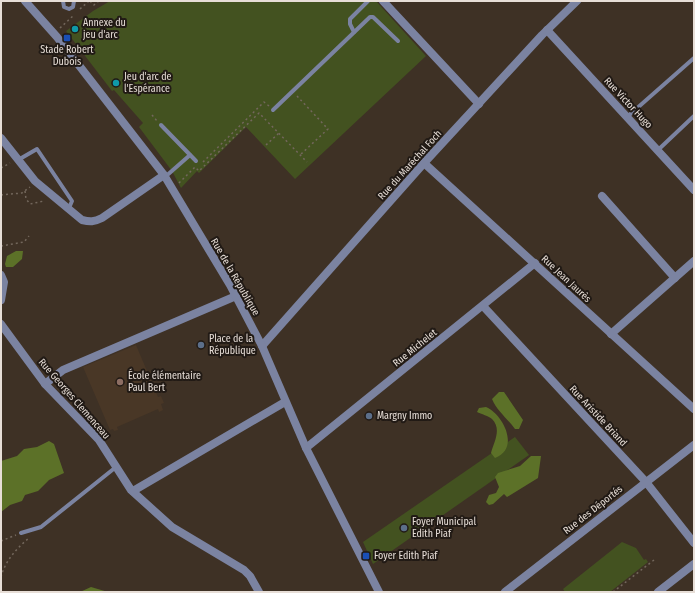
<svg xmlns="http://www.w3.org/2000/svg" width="695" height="593" viewBox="0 0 695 593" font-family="'Fira Sans Condensed',sans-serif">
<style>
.built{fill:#493726}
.green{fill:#435220}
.forest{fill:#5c7128}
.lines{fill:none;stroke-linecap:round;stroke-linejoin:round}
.path{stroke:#73675c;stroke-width:1.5;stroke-dasharray:2 3;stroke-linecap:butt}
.service{stroke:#7b83a1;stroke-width:4}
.minor{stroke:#7b83a1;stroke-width:8}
.tertiary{stroke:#7b83a1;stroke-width:8}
.culture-dot{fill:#0f9aa8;stroke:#211a15;stroke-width:1.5}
.transit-dot{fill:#1a4fb4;stroke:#211a15;stroke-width:1.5}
.service-dot{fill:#5c6f8a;stroke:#211a15;stroke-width:1.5}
.education-dot{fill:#8d6e63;stroke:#211a15;stroke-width:1.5}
.labels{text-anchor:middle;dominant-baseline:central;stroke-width:4;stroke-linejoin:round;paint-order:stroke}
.poi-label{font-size:10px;fill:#e7ded7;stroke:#211a15;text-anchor:start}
.street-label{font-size:10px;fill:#e7ded7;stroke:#211a15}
</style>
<rect width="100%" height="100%" fill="#3e3125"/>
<!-- built -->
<polygon class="built" points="136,345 158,397 161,396 164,403 161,404 163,410 159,412 158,409 117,427 118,430 114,431 113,429 110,430 83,367"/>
<!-- green -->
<g class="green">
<polygon points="110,1 376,1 426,56 295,179 246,127 199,173 197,171 181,188 172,171 139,127 143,123 114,90 112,91 66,31 93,11"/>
<polygon points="515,437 529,455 373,564 363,542"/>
<polygon points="622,542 636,548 644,560 646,559 648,562 610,592 565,592 563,589"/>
</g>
<!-- forest -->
<g class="forest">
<polygon points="16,251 23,251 22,259 13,267 6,267 5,264 7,256"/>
<path d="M499 392H504L523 420 519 429H515C507 418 497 411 492 399Z"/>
<path d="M486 407C504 415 520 449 495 458L491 453C494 442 502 429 492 419 489 416 481 414 477 412L479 408Z"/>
<polygon points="49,441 54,444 64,473 49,480 38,491 25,495 22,501 10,505 1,512 1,461 17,456 24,449 37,447"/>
<polygon points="531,456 541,456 538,478 507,497 504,494 493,504 489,505 486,502 489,495 496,493 499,487 495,477 498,473 520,466"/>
<polygon points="91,587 108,592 80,592"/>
</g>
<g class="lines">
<!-- path -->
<g class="path">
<polyline points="90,1 94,5 99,1"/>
<polyline points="80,9 89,1"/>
<polyline points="60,28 74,15"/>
<polyline points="297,96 328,129 300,155"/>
<polyline points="152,115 157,121"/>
<polyline points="266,145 279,133"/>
<polyline points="203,162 264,102 269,106"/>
<polyline points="1,168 10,163"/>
<polyline points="179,183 195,167 199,171 259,113 307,162"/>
<polyline points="25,191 26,199 30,204 44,201"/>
<polyline points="1,195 22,193 30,187"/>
<polyline points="1,246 24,242 29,236"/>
<polyline points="1,541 16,535"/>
<path d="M1 577C5 561 17 548 29 538"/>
<polyline points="613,592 654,560"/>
</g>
<!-- service -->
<g class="service">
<polyline points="63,1 64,7 69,9 73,7 74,1"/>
<polyline points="354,32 350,24 350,19 368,1"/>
<polyline points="273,110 370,17 373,17 398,41"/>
<polyline points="627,117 694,58"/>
<polyline points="161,125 196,161"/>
<polyline points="658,150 694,116"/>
<polyline points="18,160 37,149 72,201 69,208"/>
<polyline points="165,177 190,155"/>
<polyline points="21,533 41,527 116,467"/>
</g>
<!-- minor -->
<g class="minor">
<polyline points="383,1 479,104"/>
<polyline points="547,30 694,190"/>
<path d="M1 138 35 181 82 220C90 222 94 222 102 218L164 175"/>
<polyline points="424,163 694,409"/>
<polyline points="602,196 675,278"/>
<polyline points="1,275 4,282 1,300"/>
<polyline points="483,306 646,482 694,543"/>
<polyline points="1,324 45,384 99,440 131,490 172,527 244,570 250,576 259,592"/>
<polyline points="611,334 694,261"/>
<polyline points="262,346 424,163 542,35 577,1"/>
<polyline points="45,384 63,370 236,296"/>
<polyline points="306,448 535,263"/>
<polyline points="133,491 285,402"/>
<polyline points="505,592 694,445"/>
<polyline points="658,592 694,564"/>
</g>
<!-- tertiary -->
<polyline class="tertiary" points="25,1 57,37 164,175 230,285 262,346 306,448 379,592"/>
</g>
<!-- markers -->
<g class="culture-dot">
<circle cx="75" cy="29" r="4"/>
<circle cx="116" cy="83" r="4"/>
</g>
<g class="transit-dot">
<rect x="63" y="34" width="8" height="8" rx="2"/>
<rect x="362" y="552" width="8" height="8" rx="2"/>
</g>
<g class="service-dot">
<circle cx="201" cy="345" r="4"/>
<circle cx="369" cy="416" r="4"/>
<circle cx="404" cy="528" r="4"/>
</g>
<circle class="education-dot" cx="120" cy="382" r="4"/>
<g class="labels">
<!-- poi labels -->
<g class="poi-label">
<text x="83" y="23">Annexe du<tspan x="83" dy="12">jeu d'arc</tspan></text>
<text x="67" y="50" text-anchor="middle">Stade Robert<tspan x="67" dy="12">Dubois</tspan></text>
<text x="124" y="77">Jeu d'arc de<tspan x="124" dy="12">l'Espérance</tspan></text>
<text x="209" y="339">Place de la<tspan x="209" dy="12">République</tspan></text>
<text x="128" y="376">École élémentaire<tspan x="128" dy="12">Paul Bert</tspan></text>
<text x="377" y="416">Margny Immo</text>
<text x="412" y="522">Foyer Municipal<tspan x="412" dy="12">Edith Piaf</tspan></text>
<text x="374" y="556">Foyer Edith Piaf</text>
</g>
<!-- street labels -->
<g class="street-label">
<text transform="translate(628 103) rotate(47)">Rue Victor Hugo</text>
<text transform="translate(410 165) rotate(-48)">Rue du Maréchal Foch</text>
<text transform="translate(235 277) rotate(60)">Rue de la République</text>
<text transform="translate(566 279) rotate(43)">Rue Jean Jaurès</text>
<text transform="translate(415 348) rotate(-39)">Rue Michelet</text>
<text transform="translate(74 399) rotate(49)">Rue Georges Clemenceau</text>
<text transform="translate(598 416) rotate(47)">Rue Aristide Briand</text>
<text transform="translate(593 510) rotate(-38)">Rue des Déportés</text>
</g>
</g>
<!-- border -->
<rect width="695" height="593" fill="none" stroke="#e7ded7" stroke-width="4"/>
</svg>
